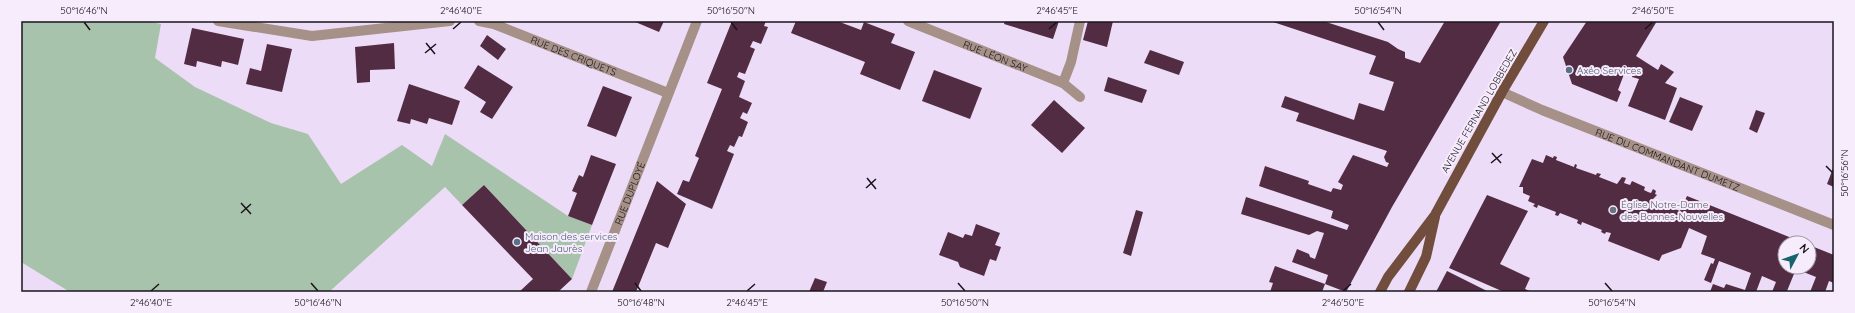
<svg xmlns="http://www.w3.org/2000/svg" width="1855" height="313" viewBox="0 0 1855 313" font-family="Quicksand,sans-serif">
<style>
.green{fill:#a8c3ac}
.building{fill:#522c42}
.lines{fill:none;stroke-linecap:round;stroke-linejoin:round}
.minor{stroke:#a69188;stroke-width:10}
.major{stroke:#714d3d;stroke-width:10}
.ticks{fill:none;stroke:#1a141d;stroke-width:1.5}
.service-dot{fill:#5c6f8a;stroke:#f6ecfc;stroke-width:1.5}
.worship-dot{fill:#6b7280;stroke:#f6ecfc;stroke-width:1.5}
.labels{text-anchor:middle;dominant-baseline:central;stroke-width:4;stroke-linejoin:round;paint-order:stroke}
.street-label{font-size:10px;fill:#1a141d;stroke:#f6ecfc}
.service-label{font-size:10px;fill:#4e5e75;stroke:#f6ecfc;text-anchor:start}
.worship-label{font-size:10px;fill:#5b616d;stroke:#f6ecfc;text-anchor:start}
.neatline{fill:none;stroke:#1a141d;stroke-width:1.5}
.ticks-label{font-size:10px;text-anchor:middle;fill:#1a141d}
</style>
<rect width="100%" height="100%" fill="#eddcf7"/>
<!-- green -->
<polygon class="green" points="21,21 147,21 161,24 155,58 195,87 271,123 308,134 341,184 402,145 432,166 445,134 568,216 592,225 572,279 484,185 462,205 445,187 329,292 70,292 21,262"/>
<!-- building -->
<g class="building">
<polygon points="633,21 664,21 659,32"/>
<polygon points="732,21 766,21 764,26 768,27 761,44 753,41 750,47 755,49 745,74 739,72 737,77 745,81 739,97 752,103 747,114 743,112 740,118 748,122 742,137 739,136 734,147 730,145 727,151 734,154 712,209 677,194 683,180 689,182 699,158 695,156 722,89 707,83"/>
<polygon points="796,21 837,21 861,30 864,22 895,34 891,43 915,52 900,90 860,74 865,62 791,33"/>
<polygon points="1005,21 1059,21 1053,39 1004,24"/>
<polygon points="1088,21 1113,21 1107,47 1083,40"/>
<polygon points="1270,21 1323,21 1388,42 1398,49 1405,52 1405,58 1420,63 1445,21 1501,21 1392,207 1346,292 1325,284 1328,275 1292,262 1297,249 1309,254 1310,257 1315,259 1324,233 1317,231 1309,235 1241,214 1246,197 1347,230 1349,225 1331,218 1333,211 1259,186 1265,166 1309,181 1308,184 1331,192 1333,188 1341,190 1343,185 1338,182 1353,155 1387,167 1389,163 1386,162 1384,157 1387,151 1296,121 1299,113 1281,107 1285,96 1354,120 1359,103 1384,111 1394,82 1369,74 1376,56"/>
<polygon points="1587,21 1657,21 1636,56 1658,70 1661,64 1674,72 1665,83 1677,88 1665,120 1628,106 1639,79 1632,77 1633,73 1626,69 1618,90 1621,92 1617,102 1572,84 1563,57"/>
<polygon points="192,28 244,39 238,65 222,61 221,67 197,61 196,67 184,64"/>
<polygon points="487,35 506,49 498,60 480,46"/>
<polygon points="394,43 395,69 370,70 370,82 357,83 355,47"/>
<polygon points="267,44 292,49 282,92 246,84 250,68 261,71"/>
<polygon points="1150,50 1184,62 1179,75 1144,63"/>
<polygon points="478,65 513,87 492,119 480,112 486,102 464,88"/>
<polygon points="934,70 982,88 970,119 922,101"/>
<polygon points="1108,77 1147,90 1142,103 1104,91"/>
<polygon points="409,84 460,101 452,125 429,118 427,124 411,119 410,124 397,121"/>
<polygon points="603,86 632,97 616,137 587,126"/>
<polygon points="1680,97 1703,106 1692,131 1669,122"/>
<polygon points="1054,100 1085,128 1062,153 1031,125"/>
<polygon points="1756,110 1765,113 1757,133 1749,129"/>
<polygon points="591,155 616,164 592,225 568,216 577,193 572,191 579,175 583,177"/>
<polygon points="1546,155 1553,158 1554,156 1557,157 1556,160 1574,167 1575,164 1577,165 1576,168 1596,175 1597,173 1601,174 1599,177 1617,184 1622,177 1626,178 1624,183 1630,185 1632,181 1645,187 1644,190 1648,192 1651,193 1653,189 1656,191 1655,194 1657,195 1652,200 1680,211 1687,196 1804,243 1785,243 1785,267 1809,267 1809,245 1834,255 1834,283 1829,281 1825,292 1810,292 1816,277 1796,269 1787,291 1772,292 1776,282 1762,276 1756,292 1710,292 1713,284 1724,288 1726,284 1745,290 1751,273 1719,261 1711,283 1704,280 1711,263 1713,264 1715,259 1701,254 1707,236 1689,228 1681,248 1662,255 1659,261 1608,241 1611,233 1606,232 1605,234 1601,232 1602,230 1582,222 1581,225 1577,223 1578,220 1560,213 1558,216 1555,215 1556,212 1538,205 1537,208 1533,206 1535,204 1528,201 1530,196 1523,193 1523,187 1519,187 1532,159 1543,163"/>
<polygon points="1834,166 1834,187 1827,184"/>
<polygon points="657,181 686,204 668,248 656,243 636,292 612,292"/>
<polygon points="484,185 572,279 558,292 519,292 533,279 462,205"/>
<polygon points="1487,195 1528,211 1500,264 1530,278 1525,289 1532,292 1504,292 1449,268"/>
<polygon points="1136,210 1143,212 1131,256 1123,253"/>
<polygon points="976,224 1000,233 995,245 1001,247 996,261 990,259 984,276 960,267 958,262 939,255 948,232 963,238 965,234 972,236"/>
<polygon points="1275,266 1325,284 1322,292 1270,292 1273,283 1269,282"/>
<polygon points="1447,271 1489,292 1436,292"/>
<polygon points="815,278 827,282 823,292 809,292"/>
</g>
<g class="lines">
<!-- minor -->
<g class="minor">
<polyline points="218,21 312,36 450,21"/>
<path id="s1" d="M479 21 494 24 668 93"/>
<path id="s2" d="M908 21 1063 83 1080 97"/>
<polyline points="1063,83 1071,62 1080,21"/>
<path id="s3" d="M1502 92 1542 110 1834 225"/>
<path id="s4" d="M591 292 697 21"/>
</g>
<!-- major -->
<g class="major">
<polyline points="1380,292 1388,277 1435,215 1502,92 1544,21"/>
<polyline points="1409,292 1426,257 1435,217"/>
</g>
</g>
<!-- ticks -->
<path class="ticks" d="M84 22 90 30M731 22 737 30M1378 22 1384 30M453 29 461 22M1049 29 1057 22M1645 29 1653 22M426 43 435 54M425 53 436 44M1492 153 1501 163M1491 163 1502 154M1826 166 1833 173M867 178 876 189M866 188 876 179M241 203 251 214M241 213 251 204M311 283 318 291M635 283 641 291M958 283 965 291M1605 283 1612 291M151 291 159 284M747 291 755 284M1343 291 1351 284"/>
<!-- markers -->
<g class="service-dot">
<circle cx="1569" cy="70" r="4"/>
<circle cx="517" cy="242" r="4"/>
</g>
<circle class="worship-dot" cx="1613" cy="210" r="4"/>
<g class="labels">
<!-- street labels -->
<g class="street-label">
<text stroke="none"><textPath href="#s1" startOffset="101">RUE DES CRIQUETS</textPath></text>
<text stroke="none"><textPath href="#s2" startOffset="94">RUE LÉON SAY</textPath></text>
<text transform="translate(1479 111) rotate(-60)">AVENUE FERNAND LOBBEDEZ</text>
<text stroke="none"><textPath href="#s3" startOffset="179">RUE DU COMMANDANT DUMETZ</textPath></text>
<text stroke="none"><textPath href="#s4" startOffset="106">RUE DUPLOYÉ</textPath></text>
</g>
<!-- service labels -->
<g class="service-label">
<text x="1577" y="70">Axéo Services</text>
<text x="525" y="236">Maison des services<tspan x="525" dy="12">Jean Jaurès</tspan></text>
</g>
<!-- worship labels -->
<g class="worship-label">
<text x="1621" y="204">Église Notre-Dame<tspan x="1621" dy="12">des Bonnes-Nouvelles</tspan></text>
</g>
</g>
<!-- border -->
<rect width="1855" height="313" fill="none" stroke="#f6ecfc" stroke-width="44"/>
<!-- north arrow -->
<g transform="translate(1797 255) rotate(49)"><circle r="19" fill="#f6ecfc" stroke="#9e96a3"/>
<path d="M0-3L7 15L0 10L-7 15Z" fill="#16646c"/>
<text y="-6" font-size="11" font-weight="bold" text-anchor="middle" fill="#1a141d">N</text>
</g>
<rect x="22" y="22" width="1811" height="269" class="neatline"/>
<g class="ticks-label">
<text x="84" y="14">50°16'46"N</text>
<text x="461" y="14">2°46'40"E</text>
<text x="731" y="14">50°16'50"N</text>
<text x="1057" y="14">2°46'45"E</text>
<text x="1378" y="14">50°16'54"N</text>
<text x="1653" y="14">2°46'50"E</text>
<text transform="translate(1844 173) rotate(-90)" y="4">50°16'56"N</text>
<text x="151" y="306">2°46'40"E</text>
<text x="318" y="306">50°16'46"N</text>
<text x="641" y="306">50°16'48"N</text>
<text x="747" y="306">2°46'45"E</text>
<text x="965" y="306">50°16'50"N</text>
<text x="1343" y="306">2°46'50"E</text>
<text x="1612" y="306">50°16'54"N</text>
</g>
</svg>
